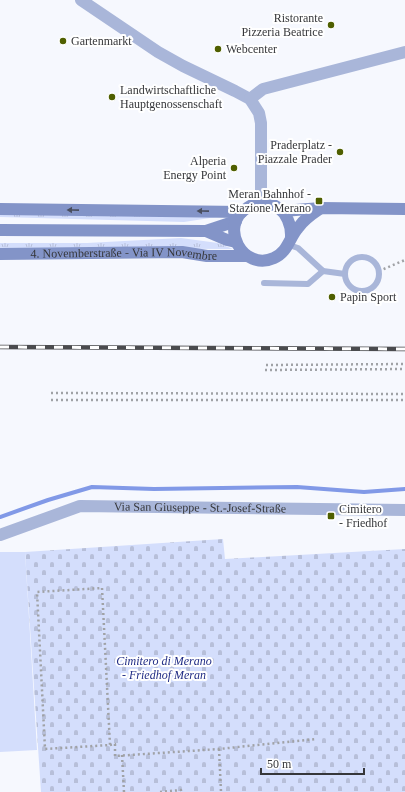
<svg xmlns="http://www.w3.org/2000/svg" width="405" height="792" viewBox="0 0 405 792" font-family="Georgia,serif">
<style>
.grass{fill:url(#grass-tufts)}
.cemetery{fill:url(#cemetery-stones)}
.garden{fill:#d4defc}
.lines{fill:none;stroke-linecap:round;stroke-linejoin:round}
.stream{stroke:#8199e7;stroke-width:4}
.path{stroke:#a0a2a6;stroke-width:2.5;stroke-dasharray:2 3;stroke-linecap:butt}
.lane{stroke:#a9b6d9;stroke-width:6}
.street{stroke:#a9b6d9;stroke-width:12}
.secondary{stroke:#8394c8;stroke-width:12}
.rail-casing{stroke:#4a4b4e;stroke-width:4.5}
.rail{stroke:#fff;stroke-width:3;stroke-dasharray:9;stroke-linecap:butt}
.oneway{fill:#494e5e}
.poi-dot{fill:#4f5f00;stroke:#fff;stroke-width:1.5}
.labels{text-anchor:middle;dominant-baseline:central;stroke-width:4;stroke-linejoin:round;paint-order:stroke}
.poi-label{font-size:12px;fill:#36373a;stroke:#fff;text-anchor:start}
.street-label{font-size:12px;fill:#36373a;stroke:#fff}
.park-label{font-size:12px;font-style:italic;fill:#202c85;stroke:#fff}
</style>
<defs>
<pattern id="grass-tufts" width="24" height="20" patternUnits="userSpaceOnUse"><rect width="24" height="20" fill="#d4defc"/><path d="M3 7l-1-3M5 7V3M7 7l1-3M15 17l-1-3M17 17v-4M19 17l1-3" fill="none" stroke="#b7bfd9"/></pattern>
<pattern id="cemetery-stones" width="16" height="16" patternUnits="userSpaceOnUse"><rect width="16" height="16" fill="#d4defc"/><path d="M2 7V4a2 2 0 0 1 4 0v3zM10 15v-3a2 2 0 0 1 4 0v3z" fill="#b7bfd9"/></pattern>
</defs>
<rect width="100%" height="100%" fill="#f6f8fe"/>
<!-- grass -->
<g class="grass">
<polygon points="0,212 223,216 184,222 0,217"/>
<polygon points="181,238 218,243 233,249 0,248 0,243 87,243"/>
</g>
<!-- cemetery -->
<polygon class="cemetery" points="223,539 225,559 405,549 405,792 41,792 25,552"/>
<!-- garden -->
<polygon class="garden" points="0,552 25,552 37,750 0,752"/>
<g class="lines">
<!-- stream -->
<polyline class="stream" points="0,517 48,500 92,487 154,489 297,487 364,492 405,489"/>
<!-- path -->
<g class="path">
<polyline points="379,271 405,260"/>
<polyline points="266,365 405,364"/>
<polyline points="265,370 405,369"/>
<polyline points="51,393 405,394"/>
<polyline points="51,400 405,400"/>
<polygon points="102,588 110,745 45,749 37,592"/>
<polyline points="110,745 115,744 115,756 219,749 316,739"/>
<polyline points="219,749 221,792"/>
<polyline points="122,755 124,792"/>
<polyline points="160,792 181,790 181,792"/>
</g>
<!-- lane -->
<g class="lane">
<polyline points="289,245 298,248 323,271 345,274"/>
<circle cx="362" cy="274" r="17"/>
<polyline points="264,283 308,284 323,271"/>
</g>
<!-- street -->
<g class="street">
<polyline points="81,0 158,52 183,66 235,91 250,99 259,113 261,123 261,203"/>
<polyline points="250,99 263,89 405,52"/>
<path id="s1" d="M0 535 80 506 405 510"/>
</g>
<!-- secondary -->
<g class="secondary">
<polyline points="0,209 242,212"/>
<polyline points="283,211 321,208 405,209"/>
<polyline points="0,230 206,231 236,221"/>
<polyline points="206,231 227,240 236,242"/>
<path d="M291 237C292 212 270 193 247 208 218 226 243 272 274 258 288 252 289 238 298 228 304 219 312 214 321 208"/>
<path id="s2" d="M0 254 182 252 207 256H247"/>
</g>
<defs>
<polyline id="rail" points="0,347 405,349"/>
</defs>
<!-- rail casing -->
<use href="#rail" class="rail-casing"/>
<!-- rail -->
<use href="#rail" class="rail"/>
</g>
<!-- one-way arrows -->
<defs><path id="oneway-solid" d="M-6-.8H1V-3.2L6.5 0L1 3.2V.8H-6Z"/></defs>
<g class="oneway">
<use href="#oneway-solid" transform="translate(73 210) rotate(-179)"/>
<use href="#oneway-solid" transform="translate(203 211) rotate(-179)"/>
</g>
<!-- markers -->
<g class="poi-dot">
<circle cx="331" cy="25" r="4"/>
<circle cx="63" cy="41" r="4"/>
<circle cx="218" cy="49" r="4"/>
<circle cx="112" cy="97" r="4"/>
<circle cx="340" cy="152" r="4"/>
<circle cx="234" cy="168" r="4"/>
<rect x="315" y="197" width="8" height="8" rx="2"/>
<circle cx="332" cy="297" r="4"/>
<rect x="327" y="512" width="8" height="8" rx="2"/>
</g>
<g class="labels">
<!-- poi labels -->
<g class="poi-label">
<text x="323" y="18" text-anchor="end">Ristorante<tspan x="323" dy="14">Pizzeria Beatrice</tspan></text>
<text x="71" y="41">Gartenmarkt</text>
<text x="226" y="49">Webcenter</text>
<text x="120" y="90">Landwirtschaftliche<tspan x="120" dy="14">Hauptgenossenschaft</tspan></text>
<text x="332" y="145" text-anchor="end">Praderplatz -<tspan x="332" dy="14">Piazzale Prader</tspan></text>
<text x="226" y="161" text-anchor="end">Alperia<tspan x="226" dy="14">Energy Point</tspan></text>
<text x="311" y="194" text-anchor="end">Meran Bahnhof -<tspan x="311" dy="14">Stazione Merano</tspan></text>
<text x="340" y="297">Papin Sport</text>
<text x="339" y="509">Cimitero<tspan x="339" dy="14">- Friedhof</tspan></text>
</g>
<!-- street labels -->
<g class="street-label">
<text stroke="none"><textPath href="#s2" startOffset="124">4. Novemberstraße - Via IV Novembre</textPath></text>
<text stroke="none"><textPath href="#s1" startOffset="205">Via San Giuseppe - St.-Josef-Straße</textPath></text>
</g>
<!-- park labels -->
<g class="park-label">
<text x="164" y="661">Cimitero di Merano<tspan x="164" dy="14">- Friedhof Meran</tspan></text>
</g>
</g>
<!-- scale -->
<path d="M261 768v6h103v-6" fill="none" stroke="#36373a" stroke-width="2"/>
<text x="267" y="768" font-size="12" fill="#36373a" stroke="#ffffff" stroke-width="3" paint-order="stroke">50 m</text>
</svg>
